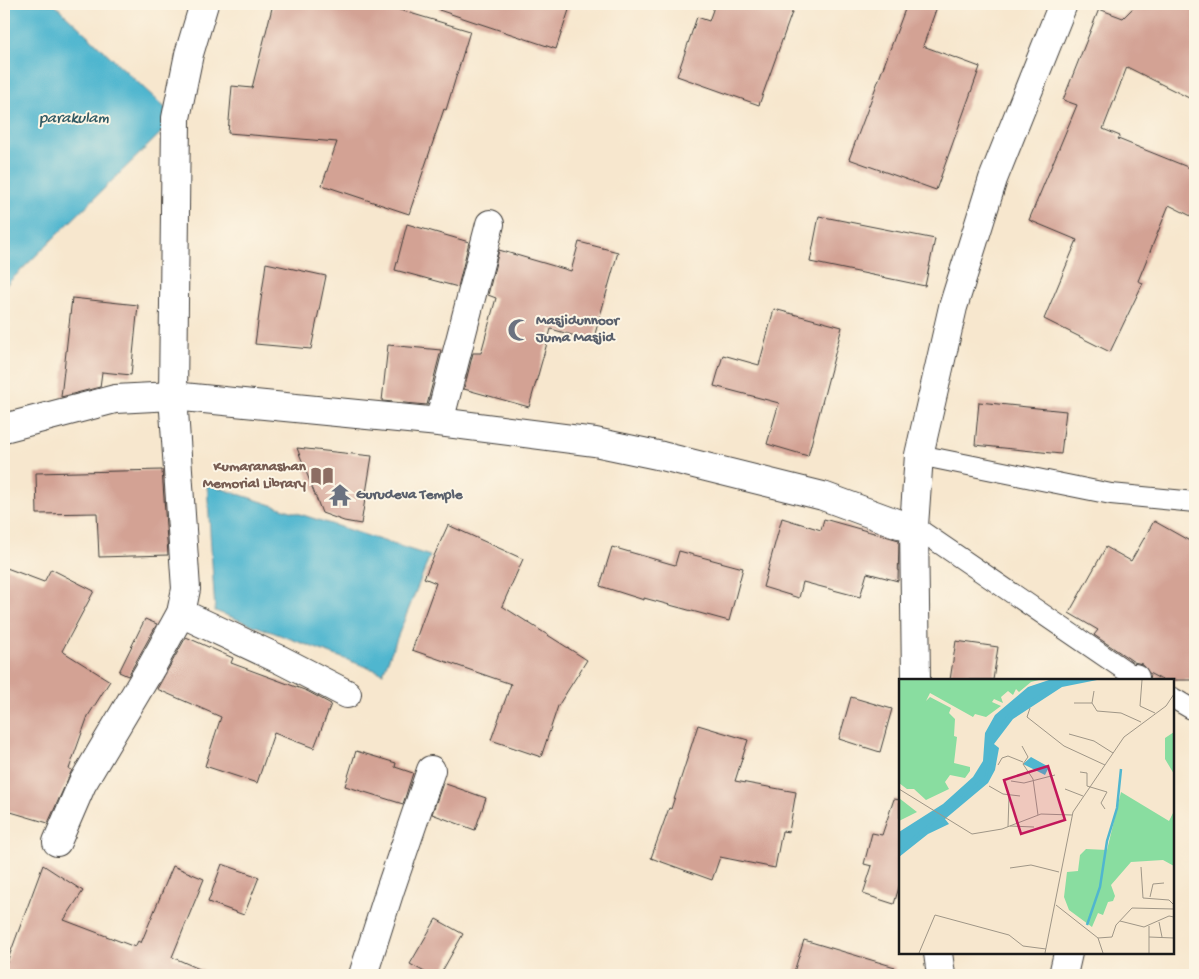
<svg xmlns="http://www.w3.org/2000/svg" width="1199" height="979" viewBox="0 0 1199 979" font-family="'Gochi Hand',sans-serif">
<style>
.water{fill:#50b6cf;stroke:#366976}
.building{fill:#d3a294}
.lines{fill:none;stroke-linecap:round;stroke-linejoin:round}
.lane-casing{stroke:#3d3a37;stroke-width:22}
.street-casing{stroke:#3d3a37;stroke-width:30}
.secondary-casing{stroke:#3d3a37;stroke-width:30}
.lane{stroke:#fff;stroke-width:20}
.street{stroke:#fff;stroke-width:28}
.secondary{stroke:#fff;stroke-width:28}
.labels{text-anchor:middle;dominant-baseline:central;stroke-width:4;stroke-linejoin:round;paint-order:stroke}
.worship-label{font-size:15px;font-weight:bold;fill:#5b616d;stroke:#fcf5e5;text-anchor:start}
.education-label{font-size:15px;font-weight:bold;fill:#785e54;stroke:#fcf5e5;text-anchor:end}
.water-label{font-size:16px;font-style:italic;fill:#315a64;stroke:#fcf5e5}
.inset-river{fill:none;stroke:#50b6cf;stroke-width:2.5}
.inset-road{fill:none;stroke:#9f9687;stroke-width:1}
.view{fill:#c2185b;fill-opacity:0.15;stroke:#c2185b;stroke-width:2.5}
.inset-edge{fill:none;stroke:#1c1c1c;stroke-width:2.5}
</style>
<rect width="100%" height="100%" fill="#fcf5e5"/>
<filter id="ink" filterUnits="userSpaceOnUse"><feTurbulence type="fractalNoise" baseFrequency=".02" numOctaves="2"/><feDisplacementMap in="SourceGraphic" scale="10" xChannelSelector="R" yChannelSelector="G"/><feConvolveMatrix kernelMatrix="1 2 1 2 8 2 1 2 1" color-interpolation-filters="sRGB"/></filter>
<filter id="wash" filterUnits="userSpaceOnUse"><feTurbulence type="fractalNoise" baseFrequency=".0096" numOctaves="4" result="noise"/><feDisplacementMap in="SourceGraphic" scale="20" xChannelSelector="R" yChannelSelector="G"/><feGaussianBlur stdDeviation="1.12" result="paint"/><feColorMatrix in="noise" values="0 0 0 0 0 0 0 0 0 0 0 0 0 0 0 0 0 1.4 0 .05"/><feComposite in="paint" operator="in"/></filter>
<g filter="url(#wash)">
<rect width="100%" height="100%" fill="#f7e7ce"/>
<!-- water -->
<g class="water">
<polygon points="8,4 54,4 176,118 4,287 4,8"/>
<polygon points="207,484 430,556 383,673 215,611"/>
</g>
<g id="blocks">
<!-- building -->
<g class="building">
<polygon points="273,4 380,4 470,31 446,110 444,109 409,214 322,185 337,142 228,133 232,86 252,88"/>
<polygon points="440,4 571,4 556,49 439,10"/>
<polygon points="715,4 795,4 759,105 677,76 697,17 709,21"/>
<polygon points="907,4 938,4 923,46 980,67 936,190 849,159"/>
<polygon points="1137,4 1195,4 1195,101 1127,67 1103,129 1120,136 1118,139 1195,170 1195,218 1169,205 1138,281 1143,283 1110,352 1044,319 1077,240 1029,220 1077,105 1063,100 1099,9 1123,18"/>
<polygon points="819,216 935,239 925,286 810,262"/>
<polygon points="407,224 469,242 458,287 395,270"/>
<polygon points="579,242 618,252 593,341 551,329 529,407 464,389 473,353 481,353 496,298 488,295 499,250 571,271"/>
<polygon points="266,263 326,276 311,349 255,344"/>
<polygon points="72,298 138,305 131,375 102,372 100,387 61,397"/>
<polygon points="774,309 842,327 808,456 767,444 779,403 714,386 723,355 759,365"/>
<polygon points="388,345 441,350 427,405 382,401"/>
<polygon points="979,402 1066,411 1061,454 975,445"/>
<polygon points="297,448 372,456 361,524 344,521 322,513"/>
<polygon points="162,470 168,555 99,557 97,513 37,514 36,473"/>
<polygon points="782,518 821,530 824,519 899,540 898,581 867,573 860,597 803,582 799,598 763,587"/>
<polygon points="1154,521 1195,544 1195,680 1162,680 1149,673 1142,664 1134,662 1094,635 1098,630 1069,613 1106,547 1131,561"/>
<polygon points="448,525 523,559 502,606 587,660 558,706 541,757 491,740 511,684 412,650 436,583 424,578"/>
<polygon points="612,547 675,565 679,551 743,568 729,621 644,598 644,600 600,586"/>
<polygon points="4,567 44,582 51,569 94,591 62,651 110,681 88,716 69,769 72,770 48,823 4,810"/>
<polygon points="145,619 157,624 128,676 119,672"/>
<polygon points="186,637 233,658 231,663 307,691 331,704 314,748 274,733 257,783 205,766 221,717 157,689"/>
<polygon points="956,641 998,647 993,680 950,680"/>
<polygon points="851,697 892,709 880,752 839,739"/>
<polygon points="698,725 748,740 735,781 796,792 789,832 782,831 775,868 720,857 712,880 651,858 669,808 671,809"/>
<polygon points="356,751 396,763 395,767 413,773 403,804 345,786"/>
<polygon points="443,783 486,798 475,830 432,814"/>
<polygon points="894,799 900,800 900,884 894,904 863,894 872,866 864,864 872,833 882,835"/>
<polygon points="222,864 259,877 244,915 208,902"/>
<polygon points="43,865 83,891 64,920 135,947 138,941 141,943 173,866 204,879 172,957 213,975 4,975 4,970"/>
<polygon points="436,919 463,934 440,975 430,975 410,964"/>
<polygon points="804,940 895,967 893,975 793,975"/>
</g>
</g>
</g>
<g filter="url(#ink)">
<use href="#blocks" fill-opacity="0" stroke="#3d3a37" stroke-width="1"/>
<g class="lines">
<defs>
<g id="lane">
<polyline points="919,455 1111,494 1195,502"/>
<polyline points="914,526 1139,680"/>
<polyline points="1173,698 1195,711"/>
</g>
<g id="street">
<polyline points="439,422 490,224"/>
<polyline points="4,428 115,399 173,396 439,422 595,442 662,456 823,496 899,524 914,526"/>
<polyline points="181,613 281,660 347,694"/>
<polyline points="1134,680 1135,678"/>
<polyline points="57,842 82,784 152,666 181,613 186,589 173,396 176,118 189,54 204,4"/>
<polyline points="363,975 390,890 431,770"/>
<polyline points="1063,975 1068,953"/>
</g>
<g id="secondary">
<polyline points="916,680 914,526 919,455 953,307 993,179 1063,4"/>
<polyline points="938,953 941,975"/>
</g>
</defs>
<!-- lane casing -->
<use href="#lane" class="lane-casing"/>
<!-- street casing -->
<use href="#street" class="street-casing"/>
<!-- secondary casing -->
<use href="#secondary" class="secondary-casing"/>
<!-- lane -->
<use href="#lane" class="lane"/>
<!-- street -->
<use href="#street" class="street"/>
<!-- secondary -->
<use href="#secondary" class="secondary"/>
</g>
</g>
<!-- icons -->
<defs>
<symbol id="mosque-bare" viewBox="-9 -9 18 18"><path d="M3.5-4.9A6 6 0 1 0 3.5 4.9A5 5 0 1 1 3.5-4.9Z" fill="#6b7280" stroke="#fcf5e5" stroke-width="2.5" paint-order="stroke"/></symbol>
<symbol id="library-bare" viewBox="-9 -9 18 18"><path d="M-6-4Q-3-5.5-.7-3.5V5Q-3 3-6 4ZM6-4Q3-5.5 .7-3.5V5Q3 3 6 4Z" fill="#8d6e63" stroke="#fcf5e5" stroke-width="2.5" paint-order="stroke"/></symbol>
<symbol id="temple-bare" viewBox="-9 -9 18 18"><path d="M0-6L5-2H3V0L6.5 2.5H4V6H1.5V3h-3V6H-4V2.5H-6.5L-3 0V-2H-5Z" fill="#6b7280" stroke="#fcf5e5" stroke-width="2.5" paint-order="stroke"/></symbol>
</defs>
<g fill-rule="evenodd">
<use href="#mosque-bare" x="503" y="314" width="32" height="32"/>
<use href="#library-bare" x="306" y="460" width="32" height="32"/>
<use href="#temple-bare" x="324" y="479" width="32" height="32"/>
</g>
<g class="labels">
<!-- worship labels -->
<g class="worship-label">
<text x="536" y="321">Masjidunnoor<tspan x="536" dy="17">Juma Masjid</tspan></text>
<text x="356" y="495">Gurudeva Temple</text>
</g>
<!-- education labels -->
<g class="education-label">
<text x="306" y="467">Kumaranashan<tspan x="306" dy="17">Memorial Library</tspan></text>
</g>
<!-- water labels -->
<g class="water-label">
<text x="74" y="119">parakulam</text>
</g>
</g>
<!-- overview -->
<g transform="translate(899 679)">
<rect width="275" height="275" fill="#f7e7ce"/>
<path d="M0 1H140L132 3 120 13 117 10 114 16 109 12 102 18 104 24 95 20 93 23 102 27 87 38 76 35 74 38 31 14 27 22 31 18 52 29 50 34 56 40 55 57 58 58 55 84 71 88V92L66 99 51 96 46 103 50 110 27 121 15 110H8L0 104ZM275 53V95L266 80V59ZM222 113 270 142 275 132V187L264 181 232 183 212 206 216 217 214 222 209 223 204 236 199 234 193 248 170 231 165 218 168 193 179 192 181 176 187 170 208 171ZM0 119 18 133 0 142Z" fill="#89dda0"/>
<path d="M150 1H198L163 8 114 40 95 65 100 69 96 91 89 104 46 140 50 145 29 155 0 178V153L44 125 74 98 84 82 86 54 96 36 129 8ZM132 78 150 88 146 96 124 85Z" fill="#50b6cf"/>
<path class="inset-river" d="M43 135 87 98 95 58 109 37 162 4 177 1M0 172 40 138M188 246 201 208 208 162 218 129 222 90"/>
<path class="inset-road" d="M243 1 241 27 256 34M195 12 193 24 198 32 222 34 242 43M175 24H193M131 29 128 38 165 67 206 86M170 55 195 62 214 74M123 67 129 78 124 85 134 100 139 136M99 86 103 79 109 77 124 83M181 93 188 94V107L208 113 202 124 206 130M112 102 125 104 156 96M90 107 104 115 121 117M0 110 73 155 103 150 142 135 173 136M166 110 184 117M111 147 135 148M109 148 110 117M242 188 244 219 270 221 275 226M111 189 132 186 160 193M251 218 254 205 265 204M157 226 199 259 204 274M221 242 245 248 270 237 275 238M260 243 263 258M250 258 275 259M199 259 213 258 217 246 233 229 275 230M20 274 36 236 110 256 124 267 147 270M146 274 174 133 225 58 267 27 275 15M250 274V247"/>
<path class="view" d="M149 87 166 141 122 155 105 101Z"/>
<rect width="275" height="275" class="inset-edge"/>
</g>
<!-- margin -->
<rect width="1199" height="979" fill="none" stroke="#fcf5e5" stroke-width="20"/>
</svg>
